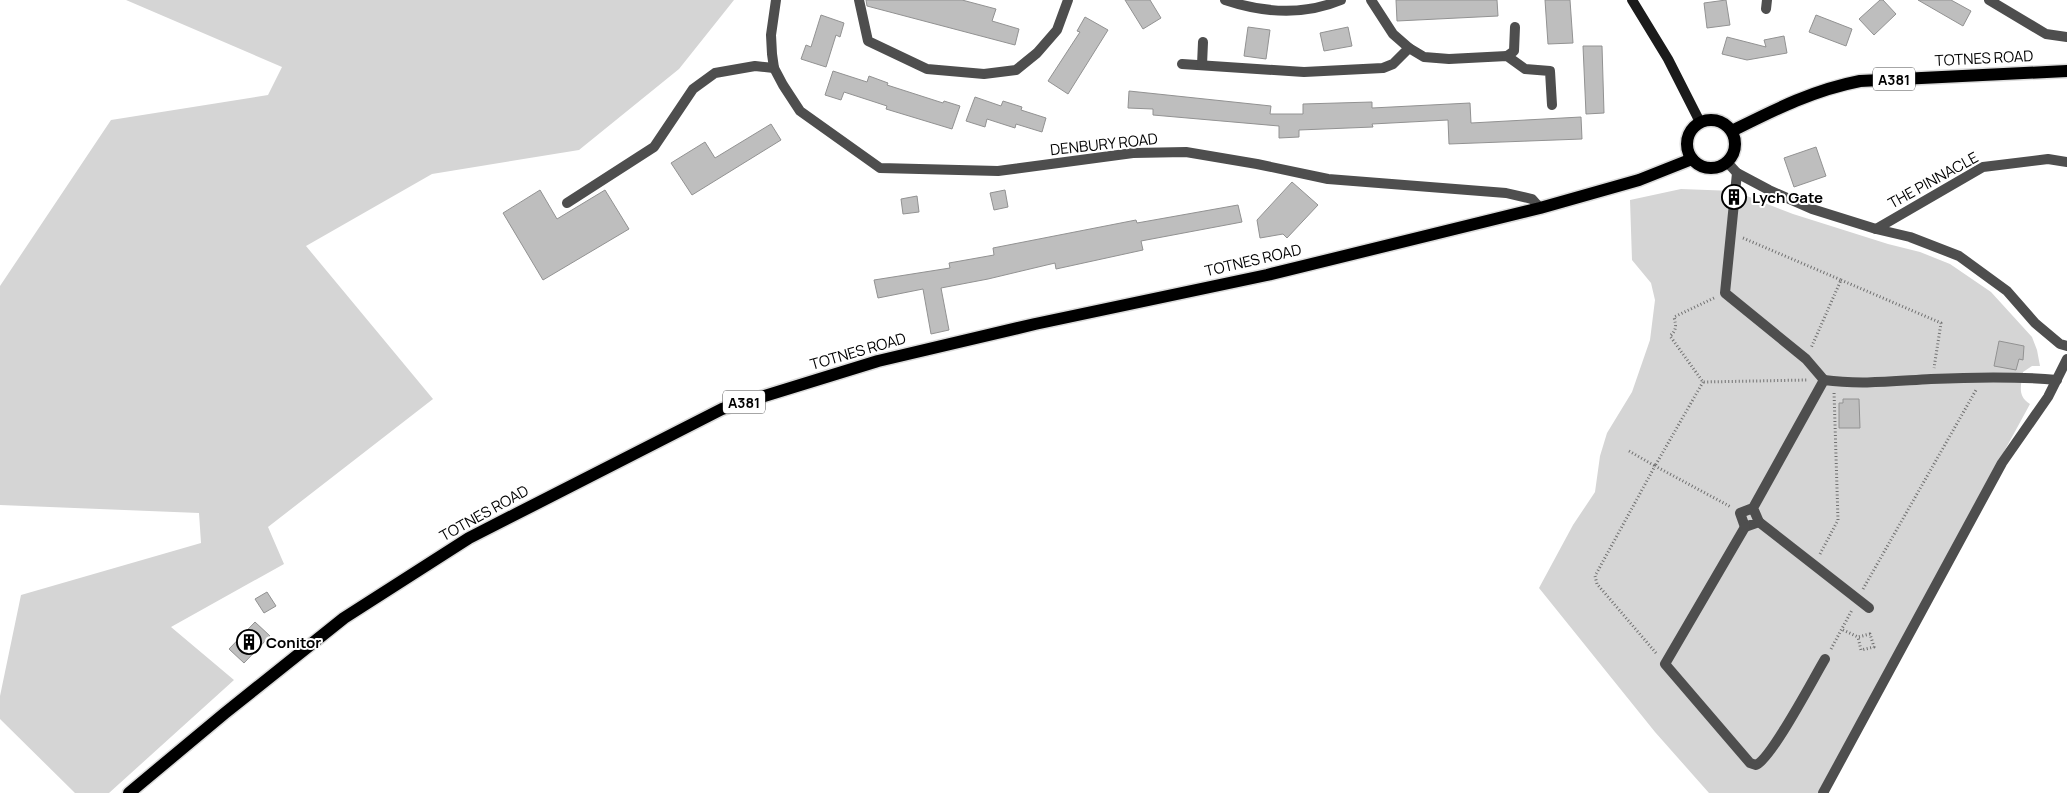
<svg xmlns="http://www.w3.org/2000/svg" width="2067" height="793" viewBox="0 0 2067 793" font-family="Manrope,sans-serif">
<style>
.green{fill:#d5d5d5}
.building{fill:#bebebe;stroke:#929292}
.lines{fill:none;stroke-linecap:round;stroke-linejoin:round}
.primary-casing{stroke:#dbdbdb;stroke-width:15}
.path{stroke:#707070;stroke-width:3;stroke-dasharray:1 2.5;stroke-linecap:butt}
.lane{stroke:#4e4e4e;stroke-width:10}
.street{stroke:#4e4e4e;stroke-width:10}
.secondary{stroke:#1b1b1b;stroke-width:10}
.primary{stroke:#000;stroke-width:12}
.labels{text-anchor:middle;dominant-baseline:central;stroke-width:4;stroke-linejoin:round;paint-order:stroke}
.shield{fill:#fff;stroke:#4c4c4c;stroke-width:1}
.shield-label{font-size:14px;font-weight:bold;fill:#000}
.street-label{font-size:15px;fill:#000;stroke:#fff}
.poi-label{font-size:15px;font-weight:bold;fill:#000;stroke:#fff;text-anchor:start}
</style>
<rect width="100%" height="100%" fill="#fff"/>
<!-- green -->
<g class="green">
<polygon points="126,0 734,0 679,69 579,150 432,174 306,246 433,399 268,527 284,564 171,627 234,680 109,793 75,793 0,719 0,696 21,595 201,543 199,513 0,505 0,286 111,120 268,95 282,67"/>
<path d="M1681 189 1734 191 1793 214 1888 244 1920 252 1950 264 1991 292 2032 337 2037 350 2040 366H2032L2023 372C2021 386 2017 396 2030 404L1818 793H1709L1655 732 1539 588 1573 525 1595 492 1600 456 1607 433 1632 392 1650 340 1655 300 1651 283 1632 260 1630 200Z"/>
</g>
<!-- building -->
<g class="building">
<polygon points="866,0 962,0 996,9 992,21 1019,29 1015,45 867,6"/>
<polygon points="1125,0 1150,0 1161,18 1143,29"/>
<polygon points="1396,0 1497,0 1498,16 1397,21"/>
<polygon points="1545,0 1570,0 1573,43 1548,44"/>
<polygon points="1726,0 1730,25 1707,28 1704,3"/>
<polygon points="1880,0 1883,0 1896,14 1874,35 1859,19"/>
<polygon points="1918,0 1951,0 1971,11 1963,26"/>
<polygon points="821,15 844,23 840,37 836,35 826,67 801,59 806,45 811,47"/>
<polygon points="1816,15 1852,29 1846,46 1809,32"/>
<polygon points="1085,17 1108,30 1068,94 1048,81 1080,32 1077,31"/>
<polygon points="1248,27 1270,30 1266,59 1244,56"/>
<polygon points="1348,27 1352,46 1324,51 1320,33"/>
<polygon points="1784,36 1787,53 1747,60 1722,54 1727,37 1766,47 1764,40"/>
<polygon points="1583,46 1602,46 1604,113 1586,114"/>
<polygon points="833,71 867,82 869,76 888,83 887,85 943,103 944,101 960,106 952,129 886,109 887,106 844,92 841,100 825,95"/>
<polygon points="1129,91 1271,106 1270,114 1303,114 1303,104 1372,102 1372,108 1470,103 1471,123 1581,117 1582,139 1449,144 1448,120 1372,124 1373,127 1299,130 1299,137 1279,138 1279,126 1153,115 1153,109 1128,108"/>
<polygon points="975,97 1001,106 1003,101 1022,107 1021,110 1046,118 1042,132 1016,124 1015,128 987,119 985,127 966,121"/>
<polygon points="771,124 781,140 692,195 671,163 705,142 715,158"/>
<polygon points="1816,147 1826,176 1794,187 1784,158"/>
<polygon points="1292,182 1318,205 1287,238 1283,234 1260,238 1257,220"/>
<polygon points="540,190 557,219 605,190 629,229 543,280 503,213"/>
<polygon points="1005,190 1008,207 994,210 990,193"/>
<polygon points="917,196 919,212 903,214 901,199"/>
<polygon points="1238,205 1242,222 1141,241 1143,250 1056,269 1055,263 988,279 941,288 949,330 931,334 923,289 878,298 874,280 950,268 949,263 994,255 993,248 1136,220 1137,223"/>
<polygon points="1999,341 2024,346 2023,360 2019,359 2016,370 1994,366"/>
<polygon points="1843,399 1859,399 1860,428 1839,428 1839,403 1843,403"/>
<polygon points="267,592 276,606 264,613 255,599"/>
<polygon points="255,622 270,636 244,663 229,649"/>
</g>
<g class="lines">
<defs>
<g id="primary">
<circle cx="1711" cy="144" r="24"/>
<path d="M1732 131C1774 110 1813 90 1860 81L2067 71"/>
<polyline points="129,793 225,713 344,618 469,538 722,409 878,361 1035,324 1267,275 1540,208 1639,180 1692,159"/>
</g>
</defs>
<!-- primary casing -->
<use href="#primary" class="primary-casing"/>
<!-- path -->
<g class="path">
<polyline points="1743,238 1841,280 1811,348"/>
<polyline points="1841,280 1941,323 1934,368"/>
<path d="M1714 298 1674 317C1676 325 1677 330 1670 336L1703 382 1807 380"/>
<polyline points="1629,451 1655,466 1703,382"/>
<polyline points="1820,554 1838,520 1834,392"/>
<polyline points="1863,589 1976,390"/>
<polyline points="1843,630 1858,637 1870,634 1874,647 1861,650 1858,637"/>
<polyline points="1831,649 1852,610"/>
<polyline points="1656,653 1597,584 1595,576 1655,466 1731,507"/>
</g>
<!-- lane -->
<g class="lane">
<polyline points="1766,9 1767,0"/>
<polyline points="1737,173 1725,293 1806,359 1824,380"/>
<polyline points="567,203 654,147 693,89 715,73 755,66 774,68"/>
<path d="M1753 508 1759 522 1745 527 1740 513 1753 508 1824 380C1861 385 1894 381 1931 379 1973 377 2015 376 2057 380"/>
<polyline points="1759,522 1869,608"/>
<path d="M1745 527 1665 664 1750 763 1756 765C1772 758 1813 679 1825 659"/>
</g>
<!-- street -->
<g class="street">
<polyline points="776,0 771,35 772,54 774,68 783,85 800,111 880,168 998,171 1133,153 1186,152 1257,164 1328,179 1506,193 1532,199 1540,208"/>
<polyline points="859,0 868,41 927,69 984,74 1016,70 1037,53 1057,30 1068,0"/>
<path d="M1225 0C1264 13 1303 16 1341 0"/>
<polyline points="1989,0 2046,34 2067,37"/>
<polyline points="1409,48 1424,57 1449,59 1507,56 1525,69 1550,71 1552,105"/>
<polyline points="1507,56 1514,51 1515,27"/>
<polyline points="1182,64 1304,72 1383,68 1393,64 1409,48 1393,34 1371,0"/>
<polyline points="1202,65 1203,42"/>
<polyline points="1727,162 1737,173 1769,190 1812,209 1876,229 1910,237 1959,256 2007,291 2035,323 2060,344 2067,346"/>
<polyline points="1876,229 1983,167 2048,159 2067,162"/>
<polyline points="1823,793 2002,463 2048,397 2067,359"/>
</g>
<!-- secondary -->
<polyline class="secondary" points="1632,0 1668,59 1700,122"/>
<!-- primary -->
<use href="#primary" class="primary"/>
</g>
<!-- icons -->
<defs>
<symbol id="building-ring" viewBox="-11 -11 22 22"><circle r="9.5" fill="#fff" stroke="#000" stroke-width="1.5"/><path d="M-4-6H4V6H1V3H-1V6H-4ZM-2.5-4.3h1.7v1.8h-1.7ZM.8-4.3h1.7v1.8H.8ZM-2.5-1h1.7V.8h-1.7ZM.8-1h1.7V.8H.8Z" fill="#000"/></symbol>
</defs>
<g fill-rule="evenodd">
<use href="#building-ring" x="1720" y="183" width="28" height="28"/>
<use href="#building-ring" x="235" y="628" width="28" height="28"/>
</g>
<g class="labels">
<!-- shield labels -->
<g class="shield">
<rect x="1873" y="67.5" width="42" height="23" rx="4"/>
<rect x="723" y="390.5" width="42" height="23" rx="4"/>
</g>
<g class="shield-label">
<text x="1894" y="79">A381</text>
<text x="744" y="402">A381</text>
</g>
<!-- street labels -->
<g class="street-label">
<text transform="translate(1984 58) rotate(-3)">TOTNES ROAD</text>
<text transform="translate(1104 144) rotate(-6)">DENBURY ROAD</text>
<text transform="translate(1933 180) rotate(-29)">THE PINNACLE</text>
<text transform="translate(1253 260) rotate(-13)">TOTNES ROAD</text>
<text transform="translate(858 351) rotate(-16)">TOTNES ROAD</text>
<text transform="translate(484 513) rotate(-29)">TOTNES ROAD</text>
</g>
<!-- poi labels -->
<g class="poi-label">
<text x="1752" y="197">Lych Gate</text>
<text x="266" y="642">Conitor</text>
</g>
</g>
</svg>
